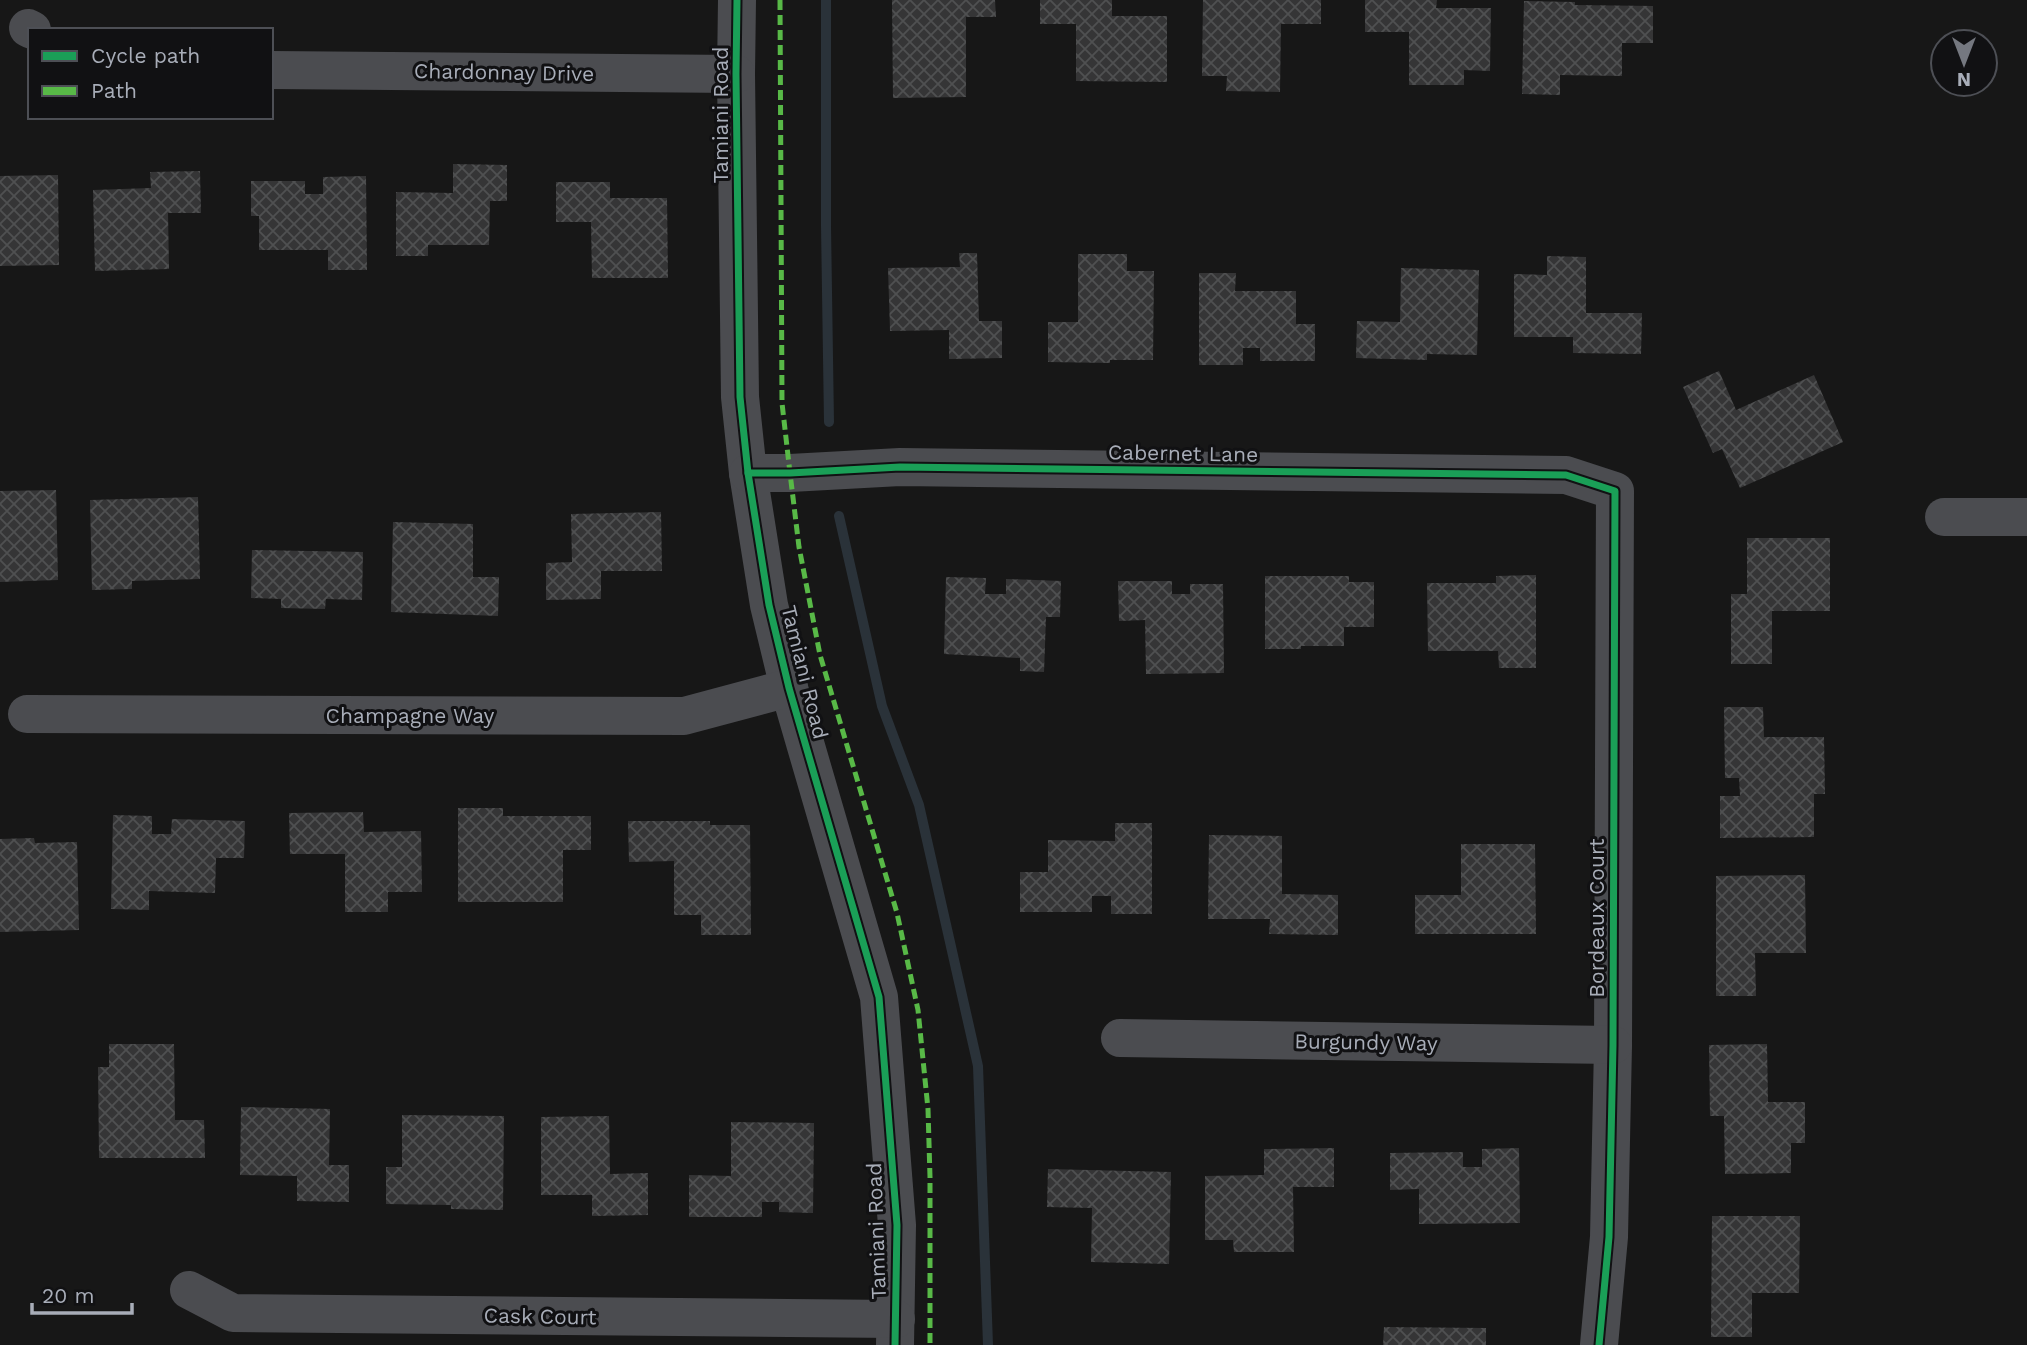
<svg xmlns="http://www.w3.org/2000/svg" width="2027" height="1345" viewBox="0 0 2027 1345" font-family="'Work Sans',sans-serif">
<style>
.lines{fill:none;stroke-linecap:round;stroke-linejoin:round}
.stream{stroke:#2a3239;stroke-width:10}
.building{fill:url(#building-cross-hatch)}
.minor{stroke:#4b4c50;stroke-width:38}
.quiet{stroke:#58b947;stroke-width:5;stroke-dasharray:10 5;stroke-linecap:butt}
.cycleway-casing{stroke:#111113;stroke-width:11}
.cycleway{stroke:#1a9f57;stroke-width:7}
.labels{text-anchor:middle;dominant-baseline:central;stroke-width:6;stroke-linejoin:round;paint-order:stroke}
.street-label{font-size:21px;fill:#a8adb8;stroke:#111113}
</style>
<defs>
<pattern id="building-cross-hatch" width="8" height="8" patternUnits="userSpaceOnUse" patternTransform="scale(1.75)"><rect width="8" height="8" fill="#353536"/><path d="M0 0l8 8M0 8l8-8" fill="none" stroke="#4f5051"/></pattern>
</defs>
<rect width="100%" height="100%" fill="#171717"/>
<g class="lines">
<!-- stream -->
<g class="stream">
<polyline points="826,0 826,226 829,422"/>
<polyline points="839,516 882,706 919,805 978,1066 988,1345"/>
</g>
</g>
<!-- building -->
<g class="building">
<polygon points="892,0 995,0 996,17 966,17 966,97 893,98"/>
<polygon points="1040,0 1112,0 1112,16 1167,16 1167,82 1076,81 1076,24 1040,24"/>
<polygon points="1203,0 1321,0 1321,24 1281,24 1280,92 1226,91 1227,76 1202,76"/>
<polygon points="1365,0 1437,0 1436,8 1491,8 1490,71 1464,70 1464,85 1409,85 1409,32 1365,32"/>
<polygon points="1524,1 1575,2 1575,5 1653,6 1653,43 1622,43 1622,76 1560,75 1560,95 1522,94"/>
<polygon points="453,164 507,165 507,201 490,201 489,245 428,245 428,256 396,256 396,192 453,193"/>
<polygon points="200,171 201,213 168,213 169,269 95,271 93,190 151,188 150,172"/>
<polygon points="58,175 59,265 0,266 0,176"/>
<polygon points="366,176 367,270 328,270 328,250 259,250 259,216 251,216 251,181 305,181 305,194 323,194 323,177"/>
<polygon points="556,182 610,182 610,198 667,198 668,278 592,278 591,222 556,222"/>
<polygon points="959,253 977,253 979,321 1002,321 1002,358 949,359 949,330 890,331 888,268 960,267"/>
<polygon points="1078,254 1127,254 1127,271 1154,271 1153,360 1110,360 1110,363 1048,362 1048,322 1078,322"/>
<polygon points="1547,256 1586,257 1586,313 1642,313 1641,354 1573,353 1573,337 1514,337 1514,274 1547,275"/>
<polygon points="1401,268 1479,270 1477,355 1427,354 1427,360 1356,358 1357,321 1400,322"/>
<polygon points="1199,273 1236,273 1235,291 1296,291 1296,324 1315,324 1315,361 1260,361 1260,348 1243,348 1243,365 1199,365"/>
<polygon points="1719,371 1736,410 1814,375 1843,442 1740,488 1722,449 1713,453 1683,387"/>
<polygon points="56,490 58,580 0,582 0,491"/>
<polygon points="198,497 200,579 132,581 132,589 92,590 90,500"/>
<polygon points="661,512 662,571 601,571 601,599 546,600 546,563 572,562 571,514"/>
<polygon points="393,522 473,524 473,577 499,577 498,616 391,612"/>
<polygon points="1747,538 1830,538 1830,611 1772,611 1772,664 1731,664 1731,594 1747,594"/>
<polygon points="252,550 363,552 362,600 326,599 325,609 281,608 281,599 251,598"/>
<polygon points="1536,575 1536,668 1499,668 1498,651 1428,651 1427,583 1496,583 1496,576"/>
<polygon points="1265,576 1349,576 1349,582 1374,582 1374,627 1344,627 1344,646 1301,646 1301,649 1265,649"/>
<polygon points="946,577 986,578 985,594 1006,594 1006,579 1061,581 1060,617 1046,617 1044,672 1020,671 1020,658 944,654"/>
<polygon points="1118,581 1172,581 1172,594 1190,594 1190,584 1223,584 1224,673 1146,674 1145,620 1119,621"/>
<polygon points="1724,707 1763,707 1764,737 1824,737 1825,794 1814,794 1814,837 1720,838 1720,796 1740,796 1739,778 1725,778"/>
<polygon points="458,808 503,808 503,816 591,816 591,850 563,850 563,902 458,902"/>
<polygon points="363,812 364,832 421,831 422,892 388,892 388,912 345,912 345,854 290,854 289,813"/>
<polygon points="113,815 152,816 152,834 171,834 172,819 245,821 244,858 216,858 215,893 149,891 149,910 111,909"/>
<polygon points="628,821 710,821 710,825 750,825 751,935 701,935 701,915 674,915 674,861 629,862"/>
<polygon points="1115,823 1152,823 1152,914 1111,914 1111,896 1092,896 1092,912 1020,912 1020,872 1048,872 1048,840 1115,841"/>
<polygon points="1209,835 1282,836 1282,894 1338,895 1338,935 1269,934 1270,919 1208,919"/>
<polygon points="34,838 35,843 77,842 79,930 0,932 0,839"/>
<polygon points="1461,844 1535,844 1536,934 1415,934 1415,895 1461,895"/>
<polygon points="1805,875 1806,953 1755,953 1756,996 1716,996 1716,876"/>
<polygon points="109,1044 174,1044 175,1120 204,1120 205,1158 99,1158 98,1067 109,1067"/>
<polygon points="1767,1044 1768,1102 1805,1102 1805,1143 1791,1143 1791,1173 1725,1174 1724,1116 1710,1116 1709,1045"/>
<polygon points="241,1107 330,1109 329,1165 349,1165 349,1202 297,1201 297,1176 240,1175"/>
<polygon points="402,1115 504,1116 503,1210 451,1209 451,1205 386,1204 386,1167 402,1167"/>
<polygon points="609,1116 610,1174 648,1173 648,1215 592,1216 592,1195 541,1195 541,1117"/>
<polygon points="731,1122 814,1123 813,1213 779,1212 779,1202 762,1202 762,1217 689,1217 689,1175 731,1176"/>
<polygon points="1334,1148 1334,1187 1293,1187 1294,1252 1234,1252 1233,1240 1205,1240 1205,1176 1264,1175 1264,1149"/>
<polygon points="1519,1148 1520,1223 1419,1224 1419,1189 1390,1190 1390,1153 1463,1152 1463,1167 1482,1167 1482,1149"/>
<polygon points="1048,1169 1171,1172 1169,1264 1091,1262 1092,1208 1047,1207"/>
<polygon points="1712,1216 1800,1216 1799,1293 1752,1293 1752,1337 1711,1337"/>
<polygon points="1384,1327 1486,1328 1486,1345 1383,1345"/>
</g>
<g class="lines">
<!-- minor -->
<g class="minor">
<polyline points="737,0 736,74 740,397 748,473 769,605 789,688 879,997 897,1225 895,1345"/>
<polyline points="28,28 32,30"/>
<polyline points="271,70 736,74"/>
<polyline points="748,473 790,473 900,467 1566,475 1615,491 1613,1045 1609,1237 1599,1345"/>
<polyline points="1944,517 2027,517"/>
<polyline points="27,714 684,716 789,688"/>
<polyline points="1120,1038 1613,1045"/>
<polyline points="189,1290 233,1313 896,1319"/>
</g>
<!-- quiet -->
<polyline class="quiet" points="780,0 782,403 790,473 799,547 820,655 897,913 918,1010 928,1109 930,1177 930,1345"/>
<defs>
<g id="cycleway">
<polyline points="737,0 736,74 740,397 748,473 769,605 789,688 879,997 897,1225 895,1345"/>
<polyline points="748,473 790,473 900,467 1566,475 1615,491 1613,1045 1609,1237 1599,1345"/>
</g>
</defs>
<!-- cycleway casing -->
<use href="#cycleway" class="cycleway-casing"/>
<!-- cycleway -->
<use href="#cycleway" class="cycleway"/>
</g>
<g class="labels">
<!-- street labels -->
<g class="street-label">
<text transform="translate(504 72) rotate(1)">Chardonnay Drive</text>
<text transform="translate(720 115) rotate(-90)">Tamiani Road</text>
<text transform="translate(1183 453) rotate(1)">Cabernet Lane</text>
<text transform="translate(805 672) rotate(76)">Tamiani Road</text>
<text x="410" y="715">Champagne Way</text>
<text transform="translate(1596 918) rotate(-90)">Bordeaux Court</text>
<text transform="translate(1366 1042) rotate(1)">Burgundy Way</text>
<text transform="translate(876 1231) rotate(-92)">Tamiani Road</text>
<text transform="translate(540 1316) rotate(1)">Cask Court</text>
</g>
</g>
<!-- legend -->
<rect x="28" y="28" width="245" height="91" fill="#111113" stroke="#4d4f55" stroke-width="2"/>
<rect x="42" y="51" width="35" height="10" fill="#1a9f57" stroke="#4d4f55" stroke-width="2"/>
<text x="91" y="63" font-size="21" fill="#a8adb8">Cycle path</text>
<rect x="42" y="86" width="35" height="10" fill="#58b947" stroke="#4d4f55" stroke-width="2"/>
<text x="91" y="98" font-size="21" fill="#a8adb8">Path</text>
<!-- north arrow -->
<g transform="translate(1964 63) rotate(180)"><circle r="33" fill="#111113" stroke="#4d4f55" stroke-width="2"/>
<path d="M0-5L12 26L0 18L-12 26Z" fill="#757880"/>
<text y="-10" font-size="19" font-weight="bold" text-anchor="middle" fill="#a8adb8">N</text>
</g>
<!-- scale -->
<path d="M32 1303v10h100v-10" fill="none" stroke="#a8adb8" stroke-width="3.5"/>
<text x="42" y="1303" font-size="21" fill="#a8adb8" stroke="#111113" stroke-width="5" paint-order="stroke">20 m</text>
</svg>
